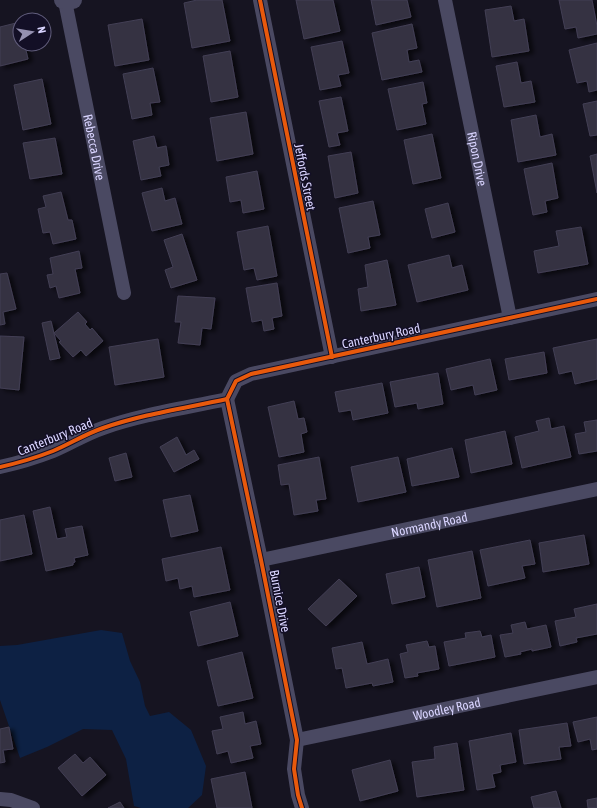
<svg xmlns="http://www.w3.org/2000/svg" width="597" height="808" viewBox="0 0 597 808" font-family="'Asap Condensed',sans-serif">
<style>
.water{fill:#0d2144}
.building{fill:#343243;stroke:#433f54;filter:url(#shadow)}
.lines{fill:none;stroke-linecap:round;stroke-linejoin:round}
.minor{stroke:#4a4962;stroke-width:14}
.tertiary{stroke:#4a4962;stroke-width:18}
.cycleway-casing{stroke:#130f26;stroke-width:6}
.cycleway{stroke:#e8590c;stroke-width:4}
.labels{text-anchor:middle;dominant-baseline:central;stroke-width:3;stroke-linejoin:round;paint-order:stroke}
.street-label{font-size:13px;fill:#d9d4ff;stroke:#130f26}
</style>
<defs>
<filter id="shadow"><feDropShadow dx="4.5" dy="2.5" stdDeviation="2" flood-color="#0009"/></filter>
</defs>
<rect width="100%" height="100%" fill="#161421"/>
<!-- water -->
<polygon class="water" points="101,630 122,633 130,661 140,682 145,706 150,716 169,712 191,730 206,766 202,795 188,808 141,808 134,806 126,759 112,730 83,729 47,747 20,758 0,700 0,646 17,645"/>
<!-- building -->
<g class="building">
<polygon points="197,0 222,0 230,41 192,48 184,3"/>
<polygon points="296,0 333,0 340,31 304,39"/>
<polygon points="371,0 407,0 411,17 376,25"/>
<polygon points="559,0 592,0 597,26 597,34 578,38 576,27 565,29"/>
<polygon points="511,6 514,21 524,19 529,51 492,57 485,10"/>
<polygon points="142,19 149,60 115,66 108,25"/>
<polygon points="20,22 20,44 34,44 25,46 28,59 0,66 0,27"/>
<polygon points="412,24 417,48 407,50 409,62 419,60 422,72 382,80 372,33"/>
<polygon points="342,41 349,73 338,75 341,86 320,90 311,47"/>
<polygon points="597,43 597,90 589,92 587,81 577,83 569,50"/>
<polygon points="230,51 238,97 211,102 203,56"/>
<polygon points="517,62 521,83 531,81 535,102 504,107 496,66"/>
<polygon points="153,68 160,102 150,103 152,115 132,119 123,74"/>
<polygon points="42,79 51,124 23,130 14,85"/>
<polygon points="423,82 427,103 422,104 426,124 397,130 388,89"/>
<polygon points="341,97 348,131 337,133 340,145 329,147 319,101"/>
<polygon points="597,101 597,135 590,136 583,104"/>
<polygon points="246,112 253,154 217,161 210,118"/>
<polygon points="536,115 540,137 552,134 556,155 518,162 511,120"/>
<polygon points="432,134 441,178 413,184 404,140"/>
<polygon points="154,136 157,148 166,146 169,165 159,167 161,176 141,180 133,141"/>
<polygon points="55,138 62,174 30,179 23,143"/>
<polygon points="351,152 358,193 335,198 328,156"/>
<polygon points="597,154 597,193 590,156"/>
<polygon points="552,163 558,198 545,201 547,212 533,215 524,169"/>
<polygon points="257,171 264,209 243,213 241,200 230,202 226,177"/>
<polygon points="162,188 165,201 175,198 182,224 152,231 142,193"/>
<polygon points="61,192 68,220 72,220 76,239 53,244 50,232 43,233 38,209 46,207 43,196"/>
<polygon points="373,201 380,235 368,237 370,248 348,253 339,208"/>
<polygon points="448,203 455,232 432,238 425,209"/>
<polygon points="268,226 277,276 257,280 254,268 244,270 237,232"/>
<polygon points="581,227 588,264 538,273 534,251 559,246 556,231"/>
<polygon points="182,234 197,280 171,288 165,270 173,267 164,240"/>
<polygon points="79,251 82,268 75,269 80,293 59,298 56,286 50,288 47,275 53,274 50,258"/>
<polygon points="449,255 452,268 462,265 468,290 417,302 408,265"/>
<polygon points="387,260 396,305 361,311 358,289 368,287 365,265"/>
<polygon points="7,273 16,309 3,312 5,324 0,325 0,274"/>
<polygon points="277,283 282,316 272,318 274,329 264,331 262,320 252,322 246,288"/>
<polygon points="178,296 215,298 211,329 202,328 200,345 178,343 181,322 175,322"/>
<polygon points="78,312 87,322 85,324 90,330 92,328 103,341 86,356 81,350 73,357 59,342 61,341 54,333"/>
<polygon points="51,321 60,358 50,360 42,323"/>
<polygon points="0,336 24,337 19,390 0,388"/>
<polygon points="158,339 164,377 115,385 109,347"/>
<polygon points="597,339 597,379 575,384 572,371 559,374 553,348"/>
<polygon points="544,352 547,373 509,380 505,359"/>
<polygon points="490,359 497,390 475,395 473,385 451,390 446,369"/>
<polygon points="438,373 443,404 418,409 417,403 395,407 390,382"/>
<polygon points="382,383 388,413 353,420 351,410 339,412 335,392"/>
<polygon points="294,401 298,419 304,418 307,432 301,434 304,452 279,457 268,407"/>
<polygon points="549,418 551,429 564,426 571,457 522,468 515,437 539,431 536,421"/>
<polygon points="597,420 597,451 579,454 575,434 586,432 584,422"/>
<polygon points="505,431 512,464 471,473 465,440"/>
<polygon points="177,437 186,455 194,450 199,459 174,472 160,447"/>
<polygon points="452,448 459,477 412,486 407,459"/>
<polygon points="126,453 132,477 115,481 109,458"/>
<polygon points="319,457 326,499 316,500 318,511 294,515 289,484 281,485 278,465"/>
<polygon points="398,457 406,492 358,502 351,467"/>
<polygon points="190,495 198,531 171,537 163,500"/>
<polygon points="50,507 57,539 67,537 65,529 82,526 88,555 74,558 75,562 73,563 73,565 46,571 33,511"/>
<polygon points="24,515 32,554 0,561 0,520"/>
<polygon points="584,535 589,564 543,572 539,543"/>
<polygon points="530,540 535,564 522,566 525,578 488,586 480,550"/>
<polygon points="221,547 230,590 194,597 192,586 180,589 178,578 166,581 162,559"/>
<polygon points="472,551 481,598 437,607 428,560"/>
<polygon points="419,567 425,597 392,604 386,574"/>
<polygon points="339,579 357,596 326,626 308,609"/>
<polygon points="230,602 238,636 198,646 190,612"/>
<polygon points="597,604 597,634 576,638 577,642 560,646 555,621 576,617 574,609"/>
<polygon points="525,622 527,629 546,625 551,647 532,651 532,649 520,652 521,654 505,657 500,635 513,633 511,625"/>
<polygon points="480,631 482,637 491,635 495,657 449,666 444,642 466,638 465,633"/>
<polygon points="427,641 429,647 435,646 439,669 417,673 418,676 405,678 400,654 408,652 406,645"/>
<polygon points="362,642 367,664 388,659 393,682 373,686 372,683 346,688 342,668 336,669 332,648"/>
<polygon points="242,652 253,698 218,706 207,661"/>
<polygon points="243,712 245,724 256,721 261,744 250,746 253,758 231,763 228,751 217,754 212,731 223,729 220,717"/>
<polygon points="597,717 597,749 592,750 590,739 578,742 573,722"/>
<polygon points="567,723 571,746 559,747 561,759 524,764 519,730"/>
<polygon points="9,727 13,749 3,750 5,762 0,763 0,729"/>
<polygon points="511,733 516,762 500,765 501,772 492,774 495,787 477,790 469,741"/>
<polygon points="457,743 464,790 417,797 412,762 435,759 434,747"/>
<polygon points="75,754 83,763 90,757 106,775 82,796 58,768"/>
<polygon points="390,760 398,791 360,801 352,770"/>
<polygon points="245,772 252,808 217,808 211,779"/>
<polygon points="556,791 561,808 534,808 531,797"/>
<polygon points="597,798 597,808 588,808 587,800"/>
<polygon points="120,802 124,808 108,808"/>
</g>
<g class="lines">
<!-- minor -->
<g class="minor">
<polyline points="260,0 332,357"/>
<path id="s1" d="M445 0 510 318"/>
<path id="s2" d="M65 1 124 293"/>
<polyline points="227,399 261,560 297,740 294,769 298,795 302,808"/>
<path d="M0 467C18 463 35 458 53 451 70 444 85 434 103 428 143 414 186 408 227 399L236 381 251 374 597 299"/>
<path id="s3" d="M261 560 597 489"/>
<path id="s4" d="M297 740 597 677"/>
<polyline points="0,799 11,800 33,808"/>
</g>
<!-- tertiary -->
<polyline class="tertiary" points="63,0 73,0"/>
<defs>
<g id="cycleway">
<polyline points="260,0 332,357"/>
<polyline points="227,399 261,560 297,740 294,769 298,795 302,808"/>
<path d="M0 467C18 463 35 458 53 451 70 444 85 434 103 428 143 414 186 408 227 399L236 381 251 374 597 299"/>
</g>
</defs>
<!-- cycleway casing -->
<use href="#cycleway" class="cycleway-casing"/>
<!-- cycleway -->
<use href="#cycleway" class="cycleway"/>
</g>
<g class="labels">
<!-- street labels -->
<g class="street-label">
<text stroke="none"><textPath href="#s2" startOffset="149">Rebecca Drive</textPath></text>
<text stroke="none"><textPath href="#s1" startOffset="162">Ripon Drive</textPath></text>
<text transform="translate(305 177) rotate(79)">Jeffords Street</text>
<text transform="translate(381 336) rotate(-12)">Canterbury Road</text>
<text transform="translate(55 437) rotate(-22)">Canterbury Road</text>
<text stroke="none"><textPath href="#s3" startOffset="172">Normandy Road</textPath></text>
<text transform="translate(280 601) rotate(79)">Burnice Drive</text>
<text stroke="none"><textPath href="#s4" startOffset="153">Woodley Road</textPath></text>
</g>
</g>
<!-- north arrow -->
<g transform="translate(32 32) rotate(78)"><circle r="19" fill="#130f26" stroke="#625e7d"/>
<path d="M0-3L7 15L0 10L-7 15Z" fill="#9591b1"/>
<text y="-6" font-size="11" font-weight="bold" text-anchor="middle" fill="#d9d4ff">N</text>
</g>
</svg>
